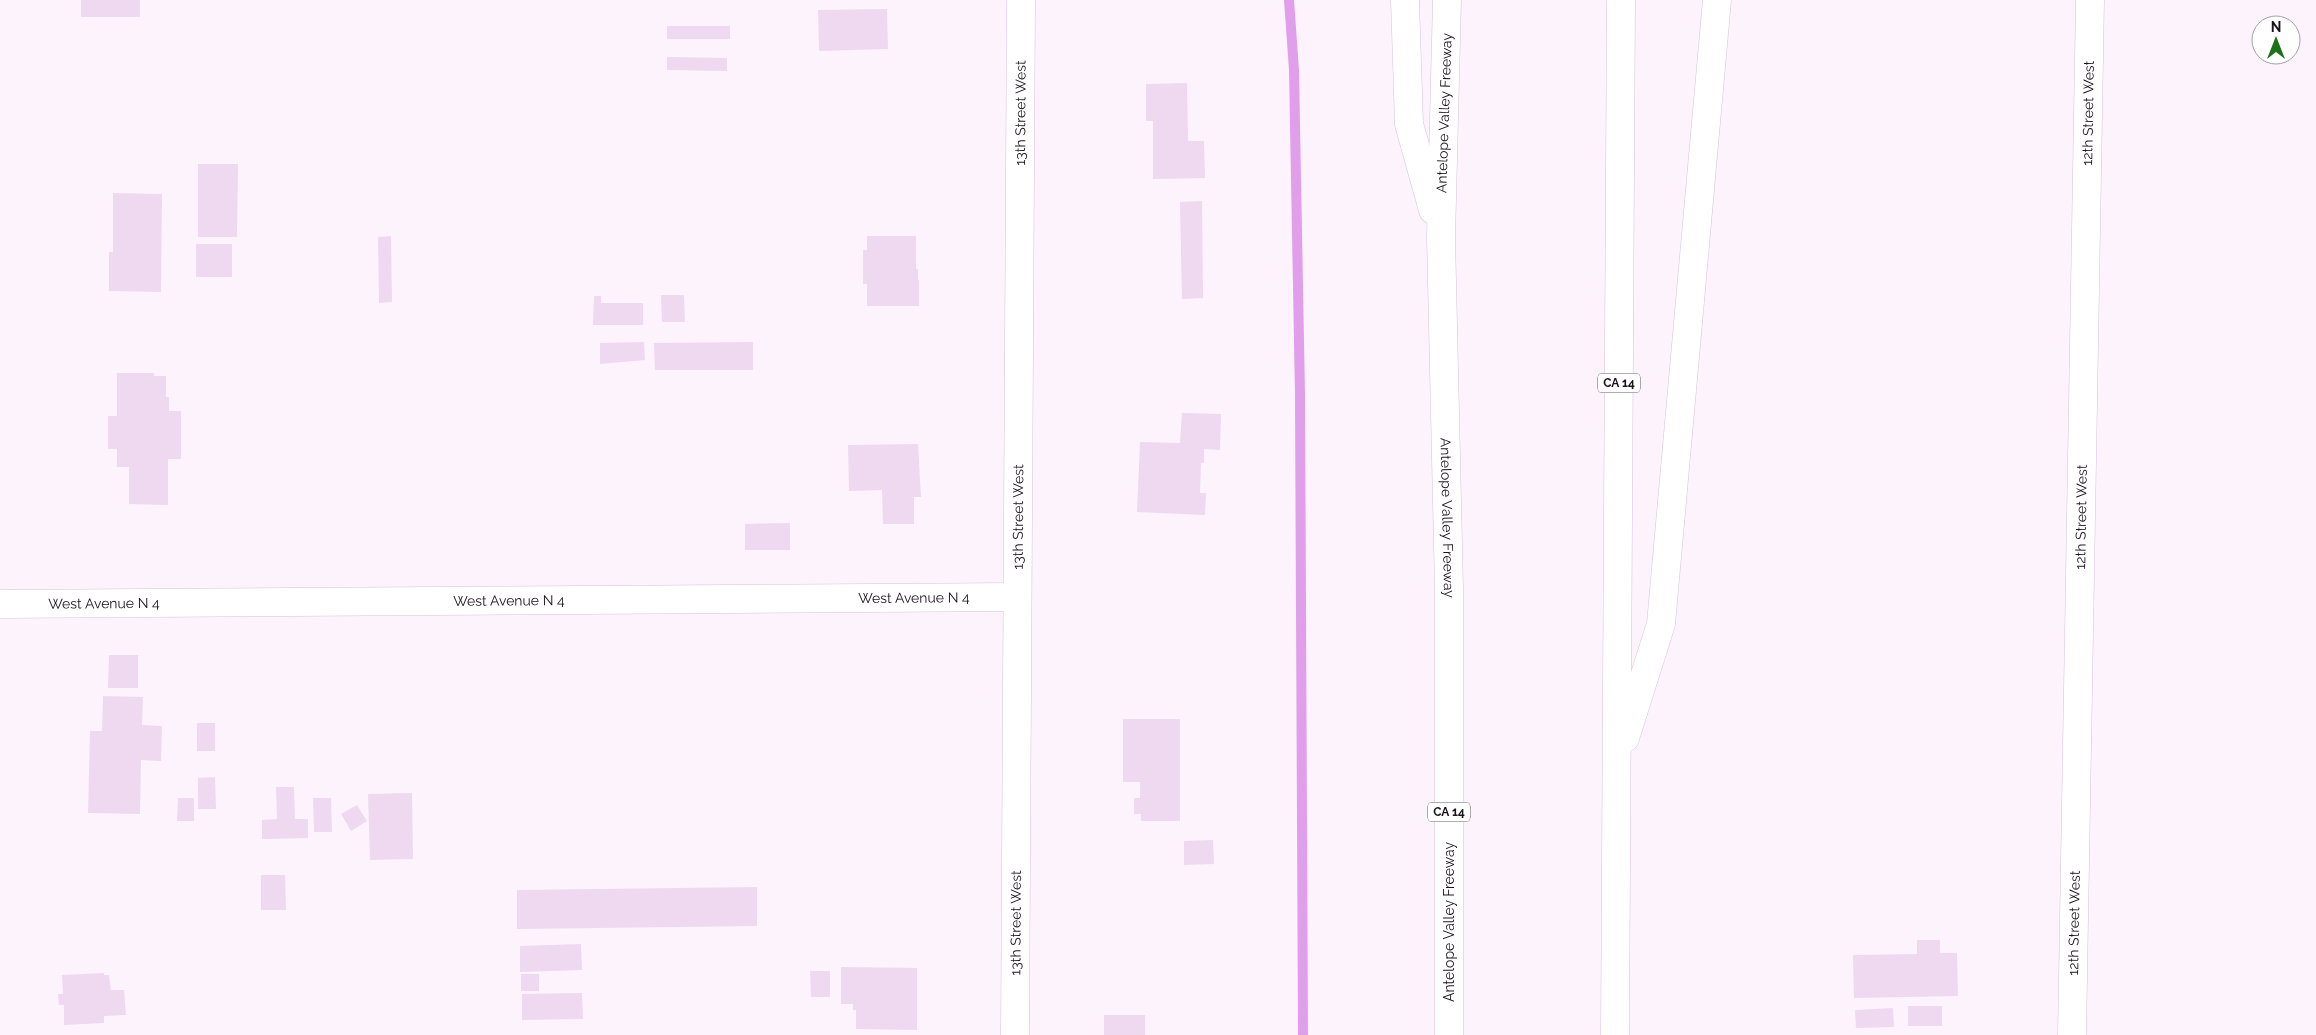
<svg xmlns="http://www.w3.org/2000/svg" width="2316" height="1035" viewBox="0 0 2316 1035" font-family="Raleway,sans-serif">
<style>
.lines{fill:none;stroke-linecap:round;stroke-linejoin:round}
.stream{stroke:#e19eeb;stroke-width:10}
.building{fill:#eed9f1}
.minor-casing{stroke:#d7c2da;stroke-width:29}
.motorway-casing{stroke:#d7c2da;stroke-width:29}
.minor{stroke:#fff;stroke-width:28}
.motorway{stroke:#fff;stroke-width:28}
.labels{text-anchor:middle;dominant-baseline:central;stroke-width:4.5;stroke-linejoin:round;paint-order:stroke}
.shield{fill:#fff;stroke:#5f5a60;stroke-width:1}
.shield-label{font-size:12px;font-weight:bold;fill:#1b131c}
.street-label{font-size:14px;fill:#1b131c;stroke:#fff}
</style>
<rect width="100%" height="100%" fill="#fcf3fd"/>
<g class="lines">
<!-- stream -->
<polyline class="stream" points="1289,0 1294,70 1300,395 1303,1035"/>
</g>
<!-- building -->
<g class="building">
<rect x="81" y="0" width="59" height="17"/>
<polygon points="887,9 888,49 819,51 818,10"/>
<rect x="667" y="26" width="63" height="13"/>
<polygon points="667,57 727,58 727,71 667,70"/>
<polygon points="1187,83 1188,141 1204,141 1205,178 1153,179 1153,121 1146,121 1146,84"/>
<polygon points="198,164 238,164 237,237 198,237"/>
<polygon points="113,193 162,194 161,292 109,291 109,252 113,252"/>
<polygon points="1202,201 1203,298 1182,299 1180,202"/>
<polygon points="391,236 392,302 379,303 378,237"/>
<polygon points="867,236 916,236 916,269 918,269 918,280 919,280 919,306 867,306 867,284 863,284 863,250 867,250"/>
<rect x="196" y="244" width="36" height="33"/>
<polygon points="661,295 684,295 685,322 662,322"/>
<polygon points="594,296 601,296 601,303 643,303 643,325 593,325"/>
<polygon points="644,342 645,360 600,364 600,343"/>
<polygon points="753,342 753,370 655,370 654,343"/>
<polygon points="117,373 154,373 154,376 166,376 166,397 169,397 169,411 181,411 181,459 168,459 168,505 129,504 129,467 117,467 117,449 108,449 108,416 117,416"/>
<polygon points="1182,413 1221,414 1220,450 1204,449 1204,463 1201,463 1200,493 1206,493 1205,515 1137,512 1140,442 1180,443"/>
<polygon points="918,444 921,497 914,497 914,524 883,524 882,490 849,491 848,445"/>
<polygon points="790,523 790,550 745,550 745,524"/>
<polygon points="109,655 138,655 138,688 108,688"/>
<polygon points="103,696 143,697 142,725 162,726 161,761 141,760 140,814 88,813 90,731 102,731"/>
<polygon points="1123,719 1180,719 1180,821 1141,821 1141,814 1134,814 1134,798 1140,798 1140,782 1123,782"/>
<rect x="197" y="723" width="18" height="28"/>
<polygon points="215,777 216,809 198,809 198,778"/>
<polygon points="276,787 294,787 295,819 308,819 308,838 262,839 262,820 277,819"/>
<polygon points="412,793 413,859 370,860 368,794"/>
<polygon points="178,798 194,798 194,821 177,821"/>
<polygon points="313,798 331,798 332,832 314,832"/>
<polygon points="357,805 367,821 351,831 341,814"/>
<polygon points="1213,840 1214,864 1184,865 1184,841"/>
<polygon points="261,875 285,875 286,910 261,910"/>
<polygon points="757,887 757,926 517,929 517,890"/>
<polygon points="1917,940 1940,940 1940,953 1957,953 1958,996 1854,998 1853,955 1917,954"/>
<polygon points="581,944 582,970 520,972 520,946"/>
<polygon points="841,967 917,968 917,1030 856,1029 856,1010 853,1010 853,1004 841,1004"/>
<polygon points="810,971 830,971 830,997 811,997"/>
<polygon points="104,973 104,975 109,975 111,990 124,990 126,1015 104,1016 104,1023 64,1025 64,1005 59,1005 58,994 63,994 62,975"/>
<rect x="521" y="974" width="18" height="17"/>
<polygon points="582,993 583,1019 522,1020 522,994"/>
<rect x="1908" y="1006" width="34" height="20"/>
<polygon points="1893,1008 1894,1027 1856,1028 1855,1010"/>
<rect x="1104" y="1015" width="41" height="20"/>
</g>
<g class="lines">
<defs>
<g id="minor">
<path id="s1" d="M0 604 1016 597"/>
<path id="s2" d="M1015 1035 1021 0"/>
<path id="s3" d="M2072 1035 2090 0"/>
</g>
<g id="motorway">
<polyline points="1405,0 1409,124 1433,210"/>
<path id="s4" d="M1447 0 1441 238 1449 589V1035"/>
<polyline points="1625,738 1661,624 1717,0"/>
<polyline points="1615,1035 1621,0"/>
</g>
</defs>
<!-- minor casing -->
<use href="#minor" class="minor-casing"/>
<!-- motorway casing -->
<use href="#motorway" class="motorway-casing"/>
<!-- minor -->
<use href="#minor" class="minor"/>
<!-- motorway -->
<use href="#motorway" class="motorway"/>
</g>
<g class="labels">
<!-- shield labels -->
<g class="shield">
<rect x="1598" y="373.5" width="42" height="19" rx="4"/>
<rect x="1428" y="802.5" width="42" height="19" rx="4"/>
</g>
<g class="shield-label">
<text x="1619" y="383">CA 14</text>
<text x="1449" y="812">CA 14</text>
</g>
<!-- street labels -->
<g class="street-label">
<text stroke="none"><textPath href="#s2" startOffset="922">13th Street West</textPath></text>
<text transform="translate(1444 113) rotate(-88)">Antelope Valley Freeway</text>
<text stroke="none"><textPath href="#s3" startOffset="922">12th Street West</textPath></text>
<text stroke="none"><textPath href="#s2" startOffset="518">13th Street West</textPath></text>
<text stroke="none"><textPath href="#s4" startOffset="518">Antelope Valley Freeway</textPath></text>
<text stroke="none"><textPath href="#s3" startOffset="518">12th Street West</textPath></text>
<text stroke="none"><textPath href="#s1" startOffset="914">West Avenue N 4</textPath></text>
<text stroke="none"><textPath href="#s1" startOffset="509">West Avenue N 4</textPath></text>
<text stroke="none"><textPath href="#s1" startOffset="104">West Avenue N 4</textPath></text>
<text stroke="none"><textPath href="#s2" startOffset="112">13th Street West</textPath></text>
<text transform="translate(1449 922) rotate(-90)">Antelope Valley Freeway</text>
<text stroke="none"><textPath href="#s3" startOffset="112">12th Street West</textPath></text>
</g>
</g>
<!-- north arrow -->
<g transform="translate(2276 40)"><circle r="24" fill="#ffffff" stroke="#a4a1a4"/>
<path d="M0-4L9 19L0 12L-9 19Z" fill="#1e7019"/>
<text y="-8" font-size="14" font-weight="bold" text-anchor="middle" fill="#1b131c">N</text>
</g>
</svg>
